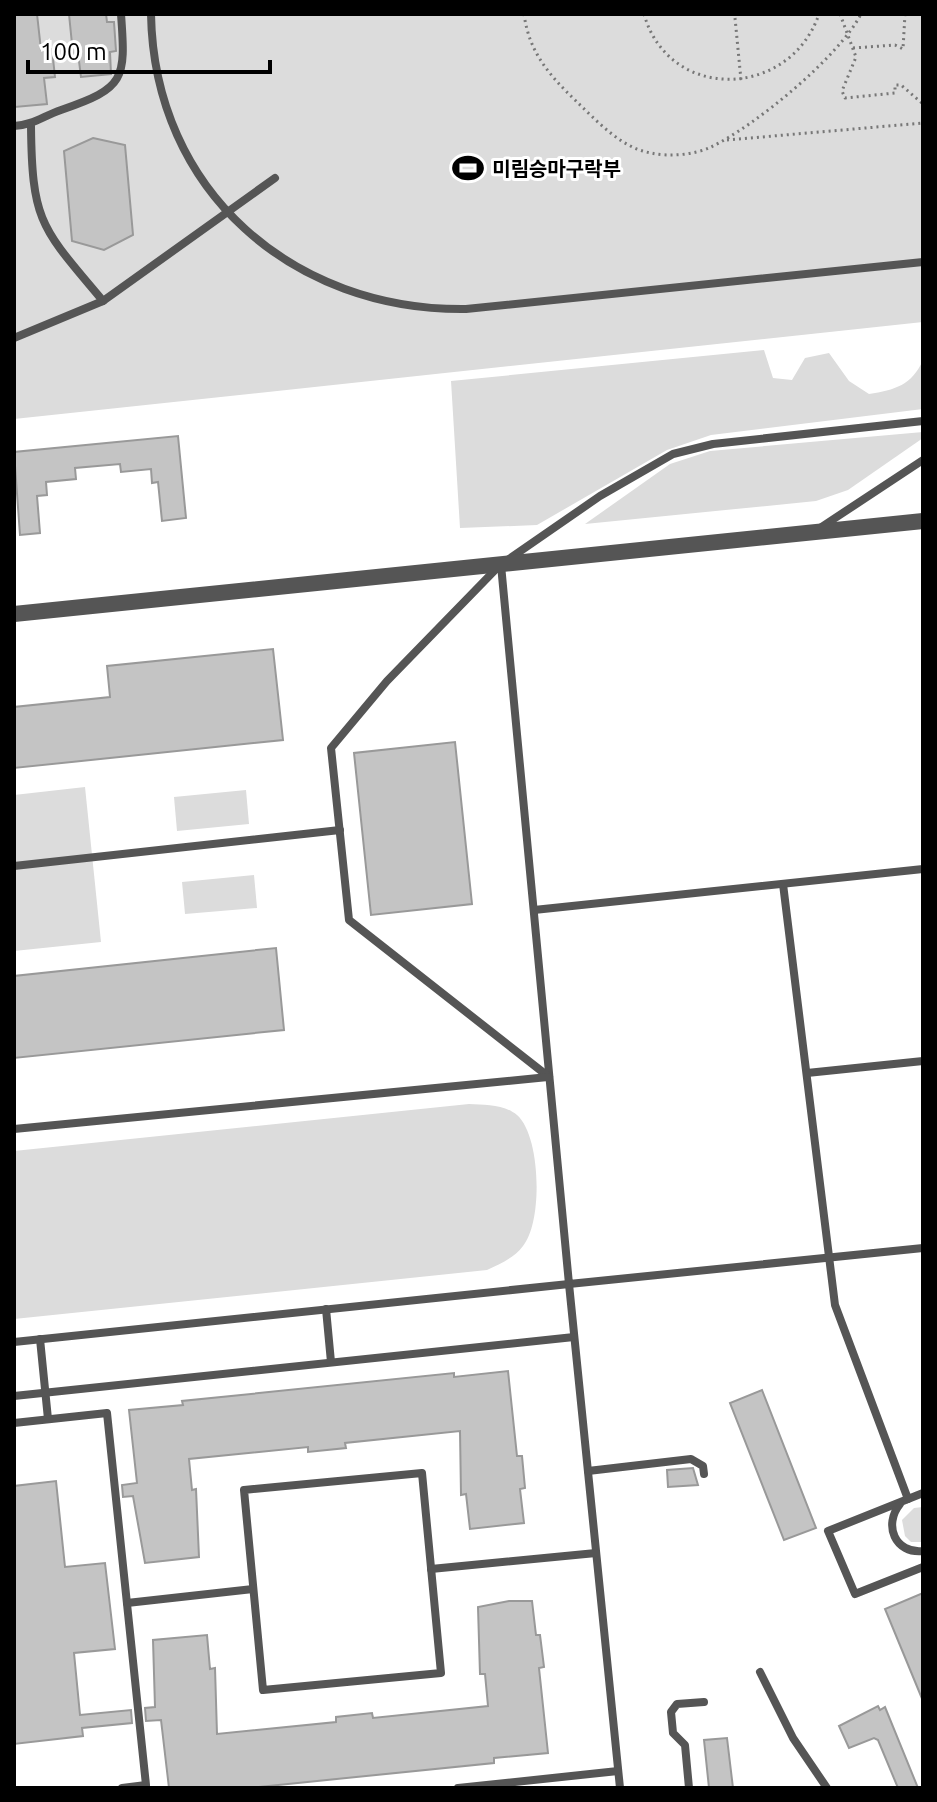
<svg xmlns="http://www.w3.org/2000/svg" width="937" height="1802" viewBox="0 0 937 1802" font-family="Ubuntu,'Noto Sans KR',sans-serif">
<style>
.green{fill:#dcdcdc}
.building{fill:#c4c4c4;stroke:#999;stroke-width:2}
.lines{fill:none;stroke-linecap:round;stroke-linejoin:round}
.path{stroke:#777;stroke-width:3;stroke-dasharray:2 4;stroke-linecap:butt}
.lane{stroke:#555;stroke-width:8}
.street{stroke:#555;stroke-width:16}
.labels{text-anchor:middle;dominant-baseline:central;stroke-width:6;stroke-linejoin:round;paint-order:stroke}
.poi-label{font-size:20px;font-weight:bold;fill:#000;stroke:#fff;text-anchor:start}
</style>
<rect width="100%" height="100%" fill="#fff"/>
<!-- green -->
<g class="green">
<polygon points="14,14 923,14 923,322 14,419"/>
<path d="M764 350 773 378 792 380 805 358 829 353 849 381 869 394C895 390 912 385 923 360V409L711 435 667 450 537 525 460 528 451 381Z"/>
<polygon points="923,432 923,438 848,490 816,501 585,524 670,464 710,451"/>
<polygon points="85,787 101,942 14,951 14,795"/>
<polygon points="246,790 249,824 177,831 174,797"/>
<polygon points="254,875 257,908 185,914 182,882"/>
<path d="M469 1104C485 1105 504 1104 517 1115 541 1136 543 1222 523 1246 514 1258 500 1264 487 1270L14 1319V1151Z"/>
<polygon points="923,1507 923,1542 911,1542 905,1536 902,1520 914,1508"/>
</g>
<!-- building -->
<g class="building">
<polygon points="14,14 37,14 41,50 52,49 55,77 44,78 47,104 15,107"/>
<polygon points="69,14 106,14 107,22 114,22 116,51 110,52 111,74 81,77 78,53 73,54"/>
<polygon points="93,138 125,145 133,235 104,250 72,241 64,151"/>
<polygon points="178,436 186,518 162,521 158,482 152,483 151,469 121,472 120,464 75,468 76,479 46,482 47,495 37,496 40,533 20,535 14,452"/>
<polygon points="273,649 283,740 14,768 14,707 110,697 107,666"/>
<polygon points="455,742 472,904 371,915 354,753"/>
<polygon points="276,948 284,1030 14,1058 14,976"/>
<polygon points="508,1371 517,1456 522,1456 525,1488 520,1489 524,1523 470,1529 466,1494 461,1495 460,1431 345,1443 346,1448 308,1452 308,1447 189,1459 192,1490 196,1489 199,1557 145,1563 133,1496 123,1497 122,1485 137,1483 129,1410 183,1405 182,1401 454,1373 454,1377"/>
<polygon points="762,1390 816,1528 784,1540 730,1403"/>
<polygon points="693,1468 698,1485 668,1487 667,1470"/>
<polygon points="56,1481 65,1567 105,1563 115,1649 74,1653 80,1715 131,1710 132,1723 82,1728 83,1736 14,1744 14,1486"/>
<polygon points="923,1593 923,1701 885,1609"/>
<polygon points="509,1601 532,1601 536,1635 540,1635 544,1667 539,1668 548,1753 494,1758 494,1763 248,1788 169,1788 161,1720 146,1721 145,1708 155,1707 153,1640 207,1635 210,1669 215,1668 217,1734 336,1722 336,1717 372,1713 373,1718 488,1706 485,1674 480,1674 478,1607"/>
<polygon points="878,1706 880,1710 885,1707 918,1788 898,1788 878,1740 874,1738 849,1748 839,1726"/>
<polygon points="727,1738 733,1788 709,1788 704,1740"/>
</g>
<g class="lines">
<!-- path -->
<g class="path">
<path d="M524 14C529 52 549 75 576 101 597 121 621 148 651 153 669 157 694 155 711 147 755 126 839 57 861 14"/>
<path d="M644 14C669 103 790 99 819 14"/>
<polyline points="840,14 856,57 842,91 845,98 895,93 895,85 901,85 923,104"/>
<polyline points="735,18 741,80"/>
<polyline points="853,48 895,45 903,49 905,14"/>
<polyline points="727,140 923,123"/>
</g>
<!-- lane -->
<g class="lane">
<path d="M151 14C154 191 293 311 466 309L923 262"/>
<path d="M14 126C33 125 43 116 61 110 125 88 126 80 121 14"/>
<polyline points="103,301 275,178"/>
<path d="M14 338 103 301C42 228 32 224 31 126"/>
<polyline points="820,528 923,460"/>
<polyline points="509,559 600,496 673,454 713,444 923,421"/>
<polyline points="501,565 569,1284 923,1248"/>
<polyline points="498,567 387,681 331,748 349,920 549,1077"/>
<polyline points="14,866 340,830"/>
<polyline points="783,884 835,1305 908,1499"/>
<polyline points="534,910 923,869"/>
<polyline points="807,1073 923,1061"/>
<polyline points="14,1129 548,1077"/>
<polyline points="326,1309 331,1362"/>
<polyline points="40,1339 48,1419"/>
<polyline points="14,1342 569,1284 620,1788"/>
<polyline points="14,1396 574,1337"/>
<polyline points="14,1423 107,1413 146,1785 122,1788"/>
<polyline points="588,1471 691,1459 703,1466 704,1474"/>
<polygon points="422,1473 441,1673 263,1690 244,1490"/>
<polyline points="923,1493 828,1531 855,1594 923,1567"/>
<path d="M900 1504C883 1525 895 1554 923 1551"/>
<polyline points="431,1569 596,1553"/>
<polyline points="127,1603 253,1589"/>
<polyline points="760,1672 793,1738 827,1788"/>
<polyline points="458,1788 618,1771"/>
<polyline points="689,1788 685,1745 673,1733 671,1712 677,1704 704,1702"/>
</g>
<!-- street -->
<polyline class="street" points="14,614 923,521"/>
</g>
<!-- icons -->
<defs>
<symbol id="stadium-bare" viewBox="-9 -9 18 18"><path d="M0-5a6.5 5 0 1 0 0 10a6.5 5 0 1 0 0-10ZM-3.5-1.8h7v3.6h-7Z" fill="#000" stroke="#fff" stroke-width="2.5" paint-order="stroke"/></symbol>
</defs>
<g fill-rule="evenodd">
<use href="#stadium-bare" x="446" y="146" width="44" height="44"/>
</g>
<g class="labels">
<!-- poi labels -->
<g class="poi-label">
<text x="492" y="168">미림승마구락부</text>
</g>
</g>
<!-- border -->
<rect width="937" height="1802" fill="none" stroke="#000000" stroke-width="32"/>
<!-- scale -->
<path d="M28 60v12h242v-12" fill="none" stroke="#000000" stroke-width="4"/>
<text x="40" y="60" font-size="24" fill="#000000" stroke="#ffffff" stroke-width="6" paint-order="stroke">100 m</text>
</svg>
